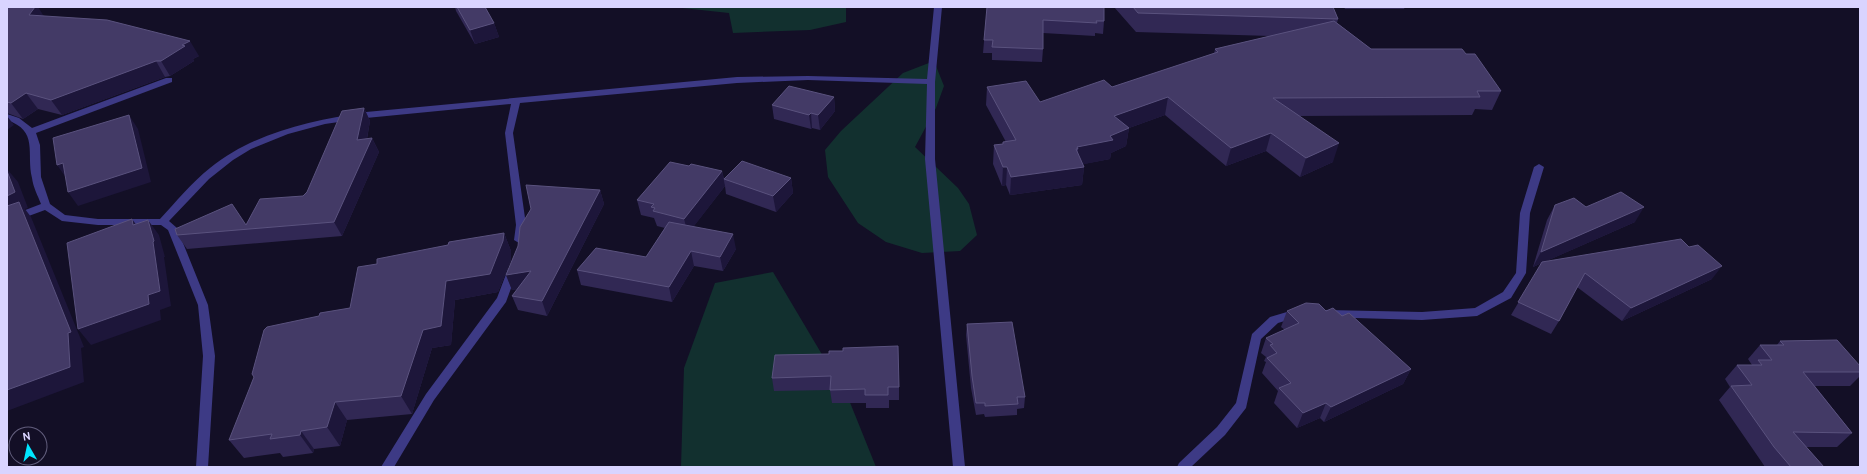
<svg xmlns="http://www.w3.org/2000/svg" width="1867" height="474" viewBox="0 0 1867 474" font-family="Overpass,sans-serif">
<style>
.green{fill:#12302f}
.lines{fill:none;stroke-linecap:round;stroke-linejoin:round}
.minor{fill:#3d3a85;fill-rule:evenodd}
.wall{fill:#312854}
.shaded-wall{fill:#1d163a}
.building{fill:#433a66;stroke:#5a527e}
</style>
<rect width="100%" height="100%" fill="#130f26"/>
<!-- green -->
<g class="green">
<polygon points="673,7 846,7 846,22 810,30 733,33 729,13"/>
<polygon points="934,61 944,86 936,108 915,147 958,188 969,204 977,235 960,251 922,253 886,242 858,223 828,177 825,150 841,131 903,73"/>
<polygon points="773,272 849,400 876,467 681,467 684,368 715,283"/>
</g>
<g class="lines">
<!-- minor -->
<g class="minor">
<path d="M934 7H942L935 82V159L965 467H953L925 159 927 84 808 80 737 83 520 103 513 133 526 225 524 240 519 243 514 240 516 225 505 133 511 104 366 118 325 124 288 134 251 149 233 160 209 179 169 221 177 228 208 305 215 356 208 467H196L203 356 198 305 168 230 161 225H98L62 221 45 210 7 224V217L41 204C38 196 33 187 32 178 26 153 39 131 7 120V114L19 118 32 128 166 78H172V82L36 133 40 145 41 177 50 204 65 215 98 219H160C176 202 191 183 210 168 255 132 310 121 366 112L737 77 808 76 927 79Z"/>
<polygon points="1539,164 1544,167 1530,213 1526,273 1511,298 1477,316 1422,320 1323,317 1322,314 1323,311 1327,310 1422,312 1475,308 1503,292 1516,273 1520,213 1534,167"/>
<polygon points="513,265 518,269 506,302 434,400 394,467 381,467 426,394 497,298 508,269"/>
<polygon points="1297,309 1301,310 1302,313 1301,316 1278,323 1261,339 1246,408 1225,435 1191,467 1177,467 1179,463 1217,427 1236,403 1252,334 1270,317"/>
</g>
</g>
<!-- wall -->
<g class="wall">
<polygon points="7,7 45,16 199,56 193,59 194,61 170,76 165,77 62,115 38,109 23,119 7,113"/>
<polygon points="455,7 485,7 494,23 499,37 475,44 456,11"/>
<polygon points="987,7 1104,21 1103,34 1095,33 1095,36 1043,33 1043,49 1042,62 992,60 992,53 983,53"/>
<polygon points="1114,7 1333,7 1338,19 1337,23 1371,49 1466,54 1501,91 1492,110 1475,109 1472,115 1299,116 1333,162 1300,177 1266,151 1226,166 1165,115 1129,128 1126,146 1111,153 1110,159 1083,164 1084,167 1082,185 1010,195 1006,185 1002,186 993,164 994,145 1003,144 1003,142 1006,142 986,105 987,87 1040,102 1112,87 1214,54 1215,49 1271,36 1136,32"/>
<polygon points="1344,7 1405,7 1404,9 1345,9"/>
<polygon points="834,97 835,111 820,130 812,128 811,129 774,119 772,105"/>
<polygon points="364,108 370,121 367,139 372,138 379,152 342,236 187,249 177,235 246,225 303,196 307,192"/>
<polygon points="689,166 722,171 724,179 791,178 793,193 776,212 726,194 725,186 693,227 736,249 723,271 694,266 672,302 581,285 577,270 646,257 665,228 657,226 654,218 641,215 637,200"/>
<polygon points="600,190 604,204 547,316 518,310 512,296 518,289 512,290 506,275"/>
<polygon points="1555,205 1586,207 1635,222 1544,262 1712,279 1622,321 1577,287 1559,321 1551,334 1511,315 1542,263 1533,267 1547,220"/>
<polygon points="504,233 511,251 511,260 498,292 455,300 451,345 432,348 412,414 347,420 340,446 314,449 313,453 283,457 280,453 244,458 229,440 319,316 350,308 377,264 448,245"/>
<polygon points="1287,311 1326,311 1342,316 1411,369 1403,384 1324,422 1320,418 1297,428 1274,403 1278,391 1262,373 1266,362 1264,361 1266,357 1261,353 1266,338 1285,330 1281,327"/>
<polygon points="967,324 1025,397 1024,408 1017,409 1017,415 985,417 984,414 976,415 971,388 966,335"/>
<polygon points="1780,341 1860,366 1860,376 1850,386 1815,386 1852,433 1837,447 1806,447 1824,467 1765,467 1761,461 1719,400 1730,387 1725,379 1737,365 1752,365 1748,359 1760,345 1777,345"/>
<polygon points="829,354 899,360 899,400 889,400 889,408 866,408 866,403 832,403 830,390 774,391 772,378"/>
</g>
<!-- shaded-wall -->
<g class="shaded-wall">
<polygon points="34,7 38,7 45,18 29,15"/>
<polygon points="494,23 499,37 475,44 470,30"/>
<polygon points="190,41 199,56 193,59 194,61 170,76 161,61 182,45"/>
<polygon points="156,61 165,77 62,115 51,100"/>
<polygon points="26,93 38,109 23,119 11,103"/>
<polygon points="834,97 835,111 820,130 818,115"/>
<polygon points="1168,97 1165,115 1129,128 1126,146 1111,153 1110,159 1075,166 1078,149 1077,147 1114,116"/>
<polygon points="364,108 370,121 364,154 357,140"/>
<polygon points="811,113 812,128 811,129 809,115"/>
<polygon points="129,115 138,129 151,182 78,206 68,192"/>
<polygon points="7,116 14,125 7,130"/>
<polygon points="1271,133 1266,151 1226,166 1231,148"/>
<polygon points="372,138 379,152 342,236 334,222"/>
<polygon points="1339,143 1333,162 1300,177 1306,158"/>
<polygon points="63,163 67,179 57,165"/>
<polygon points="1003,167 1007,167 1006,185 1002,186"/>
<polygon points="1084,167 1082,185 1010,195 1011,177"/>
<polygon points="7,169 18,182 28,208 25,209 31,217 84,347 81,348 84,382 7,411"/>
<polygon points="722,171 725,186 688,234 684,219"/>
<polygon points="791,178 793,193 776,212 773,196"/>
<polygon points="600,190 604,204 547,316 542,301"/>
<polygon points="1644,207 1635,222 1533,267 1541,252"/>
<polygon points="132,219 143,234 133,225"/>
<polygon points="148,220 159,235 165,257 164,257 171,306 160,310 161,320 91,345 78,329 148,295"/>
<polygon points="504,233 511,251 511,260 498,292 455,300 451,345 432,348 412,414 401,396 423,330 446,281"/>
<polygon points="733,234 736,249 723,271 720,257"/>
<polygon points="691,251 694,266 672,302 669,287"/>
<polygon points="1722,266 1712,279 1622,321 1631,308"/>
<polygon points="531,271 536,286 512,290 506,275"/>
<polygon points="898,346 899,360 899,400 899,387"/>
<polygon points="1411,369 1403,384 1324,422 1331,407"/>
<polygon points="335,402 347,420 340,446 327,427"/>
<polygon points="1326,403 1320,418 1297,428 1303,413"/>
<polygon points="301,431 314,449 313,453 300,435"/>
</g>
<!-- building -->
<g class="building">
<polygon points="7,7 35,7 29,15 107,20 190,41 182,45 185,46 161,61 156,61 51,100 26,93 11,103 7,102"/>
<polygon points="457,7 485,7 494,23 470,30"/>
<polygon points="987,7 1104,7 1104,21 1096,21 1097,23 1043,20 1043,49 992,47 993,40 984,40"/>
<polygon points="1133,7 1333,7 1338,19 1138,13"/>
<polygon points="1334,21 1371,49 1462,49 1466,54 1475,54 1501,91 1477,91 1480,97 1273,98 1339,143 1306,158 1271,133 1231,148 1168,97 1114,116 1129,128 1110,136 1113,140 1077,147 1078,149 1076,149 1084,167 1011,177 1007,167 1003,167 994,145 1003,144 1003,142 1016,140 987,87 1026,81 1040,102 1104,80 1112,87 1218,52 1215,49"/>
<polygon points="789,86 834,97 818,115 811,113 809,115 772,105"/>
<polygon points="364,108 357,140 372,138 334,222 177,235 175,229 232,204 246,225 260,199 303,196 307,192 342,111"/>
<polygon points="129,115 142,168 68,192 63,163 57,165 53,138"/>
<polygon points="742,161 791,178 773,196 724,179"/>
<polygon points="670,162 689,166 691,164 722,171 684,219 653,211 655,208 651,207 654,204 637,200"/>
<polygon points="7,171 15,192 7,196"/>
<polygon points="526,185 600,190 542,301 512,296 531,271 506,275 518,246 520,227 531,209"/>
<polygon points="1621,192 1644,207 1541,252 1555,205 1574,198 1586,207"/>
<polygon points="19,202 71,332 68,333 70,367 7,390 7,206"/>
<polygon points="132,219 133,225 148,220 154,241 153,242 160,291 148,295 149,304 78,329 67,243"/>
<polygon points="669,222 733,234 720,257 691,251 669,287 577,270 596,248 646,257"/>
<polygon points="504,233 503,241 490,274 446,281 441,326 423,330 401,396 335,402 327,427 301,431 300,435 270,439 272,434 229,440 254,377 252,374 264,330 267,327 319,316 320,313 350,308 358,267 377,264 377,259 448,245 449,242"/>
<polygon points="1681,239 1689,247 1698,245 1722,266 1631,308 1585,273 1559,321 1518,302 1542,262"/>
<polygon points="1306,303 1319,304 1326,311 1333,308 1342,316 1349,313 1411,369 1331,407 1326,403 1303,413 1279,388 1291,383 1267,358 1277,353 1270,345 1273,344 1266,338 1299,323 1287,311"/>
<polygon points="1012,322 1025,397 1017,397 1018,404 985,406 985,403 976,403 972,376 967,324"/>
<polygon points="1837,340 1860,366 1860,372 1803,372 1852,433 1793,432 1824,467 1791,467 1774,447 1731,386 1752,385 1737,365 1762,365 1758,360 1772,360 1760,345 1784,345 1780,341"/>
<polygon points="898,346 899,387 888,387 888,395 865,395 865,389 830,390 831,376 772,378 775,355 829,354 829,351 843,351 843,348"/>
</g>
<!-- border -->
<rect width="1867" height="474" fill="none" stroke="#d9d4ff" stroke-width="16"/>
<!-- north arrow -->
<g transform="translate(28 446) rotate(351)"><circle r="19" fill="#130f26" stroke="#625e7d"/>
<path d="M0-3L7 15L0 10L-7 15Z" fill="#00e5ff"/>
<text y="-6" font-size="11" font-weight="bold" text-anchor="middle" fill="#d9d4ff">N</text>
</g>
</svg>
